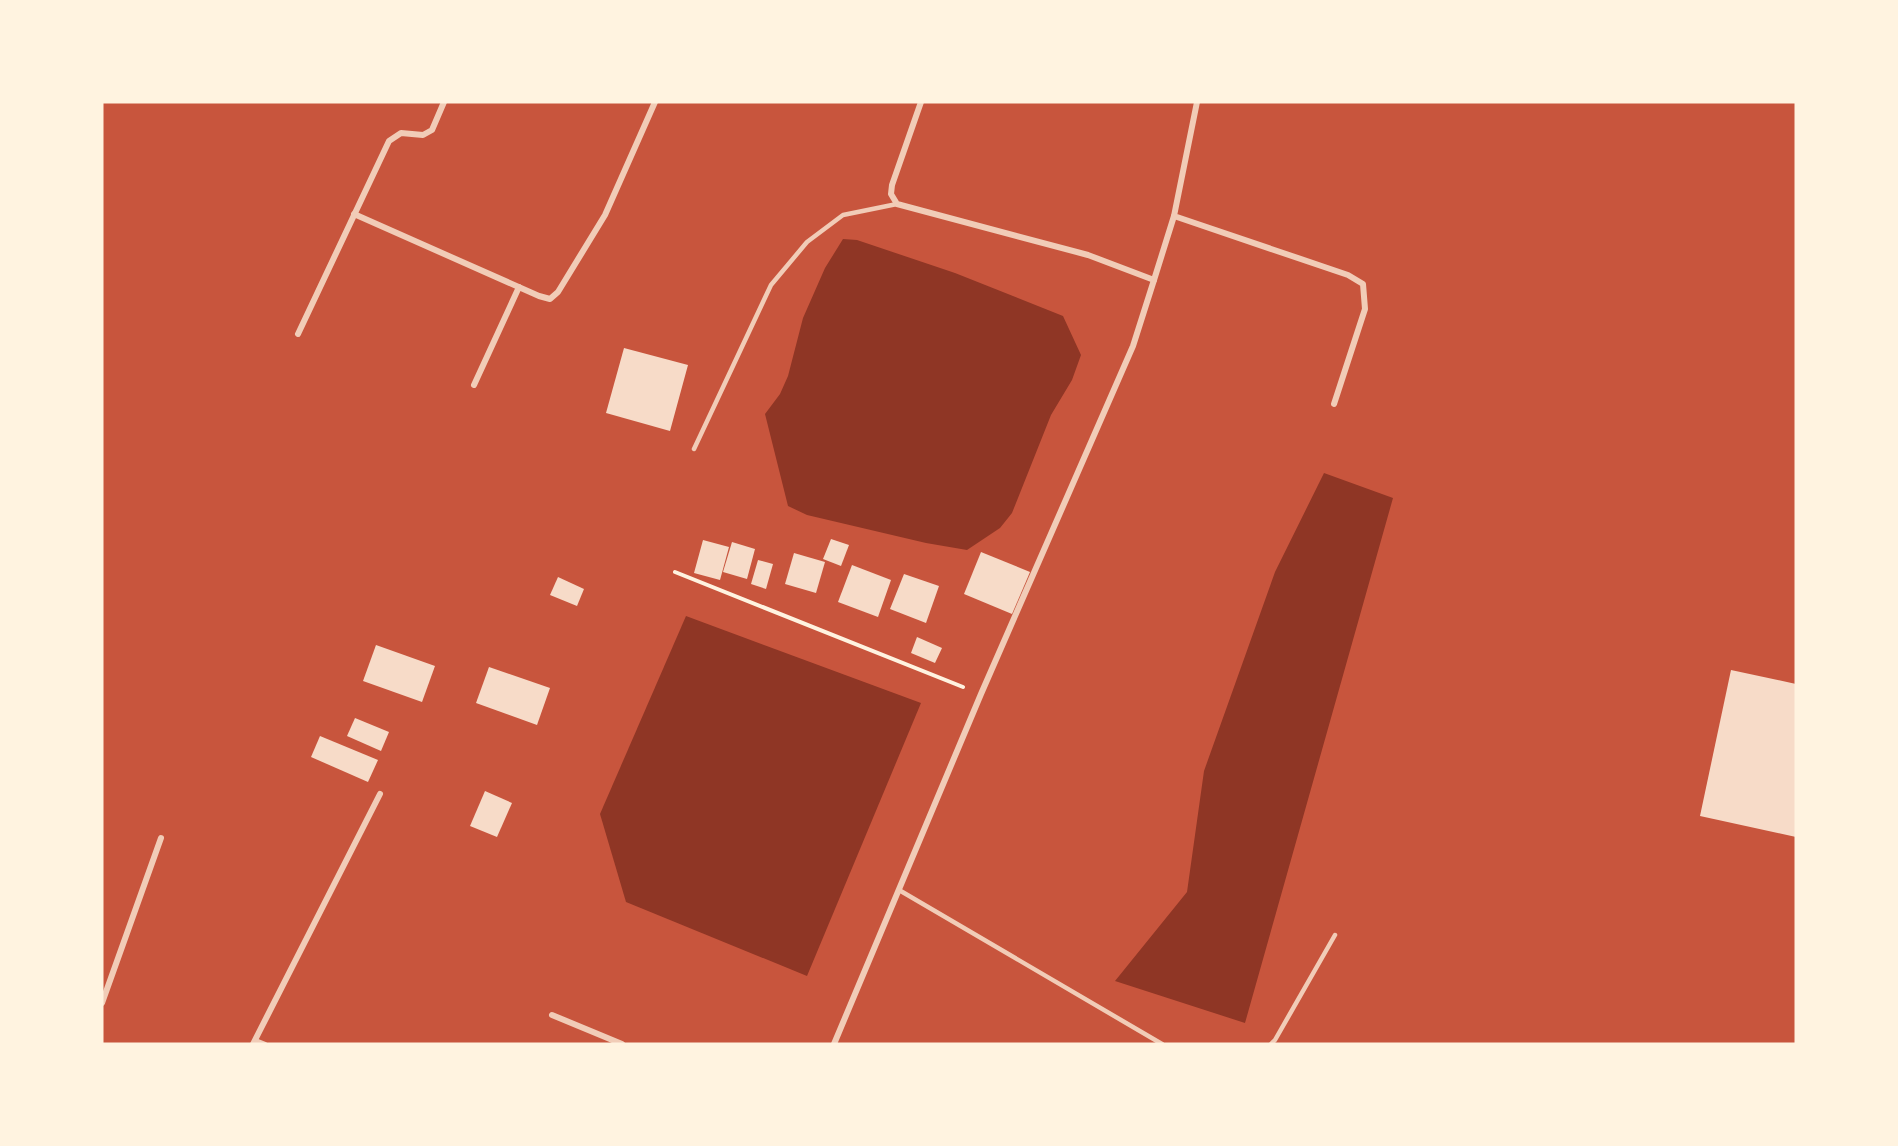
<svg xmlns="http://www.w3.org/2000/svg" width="1898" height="1146" viewBox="0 0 1898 1146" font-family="Quicksand,sans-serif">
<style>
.water{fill:#8f3625}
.building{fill:#f7dbc8}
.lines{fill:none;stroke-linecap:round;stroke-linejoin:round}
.path{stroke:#fff3e0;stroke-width:4}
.service{stroke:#f1ccb7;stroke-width:4.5}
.minor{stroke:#f1ccb7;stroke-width:6}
</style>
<rect width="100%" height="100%" fill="#c8553d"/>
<!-- water -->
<g class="water">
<polygon points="843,239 857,240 955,273 1063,316 1081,355 1072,380 1051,415 1012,513 1000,528 967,550 926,543 807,515 788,506 765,414 780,394 788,376 803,318 825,268"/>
<polygon points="1324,473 1393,498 1245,1023 1115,981 1187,892 1204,771 1275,572"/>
<polygon points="686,616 921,703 807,976 626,902 600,814"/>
</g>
<!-- building -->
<g class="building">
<polygon points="624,348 688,365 670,431 606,413"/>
<polygon points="831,539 849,545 841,566 823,559"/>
<polygon points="703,540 729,547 720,580 694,573"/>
<polygon points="732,542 755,549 747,579 723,572"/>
<polygon points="981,552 1030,572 1012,614 964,594"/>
<polygon points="794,553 825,562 816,593 785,584"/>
<polygon points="758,560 773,564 766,589 751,584"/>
<polygon points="852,565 891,580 878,617 838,602"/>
<polygon points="904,574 939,586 926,623 890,609"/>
<polygon points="558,577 584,589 577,606 550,595"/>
<polygon points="917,637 942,648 935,663 911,653"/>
<polygon points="376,645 435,666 422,702 363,681"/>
<polygon points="489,667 550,688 537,725 476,703"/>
<polygon points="1731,670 1796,684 1796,837 1700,816"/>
<polygon points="355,718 389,732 381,751 347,736"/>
<polygon points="320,736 378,760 368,782 311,757"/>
<polygon points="485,791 512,803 497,837 470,826"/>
</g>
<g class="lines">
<!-- path -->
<polyline class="path" points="675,572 963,687"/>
<!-- service -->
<g class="service">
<polyline points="694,449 771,285 807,242 843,215 897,204"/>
<polyline points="899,890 1162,1044"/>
<polyline points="255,1040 265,1044"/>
<polyline points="1271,1044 1275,1040 1335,935"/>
</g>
<!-- minor -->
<g class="minor">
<polyline points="1197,102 1174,216 1348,275 1363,284 1365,309 1334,404"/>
<polyline points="354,214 539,296 550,299 558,292 605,215 655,102"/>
<polyline points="1154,280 1174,216"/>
<polyline points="298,334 389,141 401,133 423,135 432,130 444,102"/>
<polyline points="474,385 519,287"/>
<polyline points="102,1003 161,838"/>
<polyline points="552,1015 622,1044"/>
<polyline points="253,1044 380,794"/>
<polyline points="834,1044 981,694 1133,346 1154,280 1088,255 897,204 891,194 892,185 921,102"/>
</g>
</g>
<!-- border -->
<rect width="1898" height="1146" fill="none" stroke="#fff3e0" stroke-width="207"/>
</svg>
